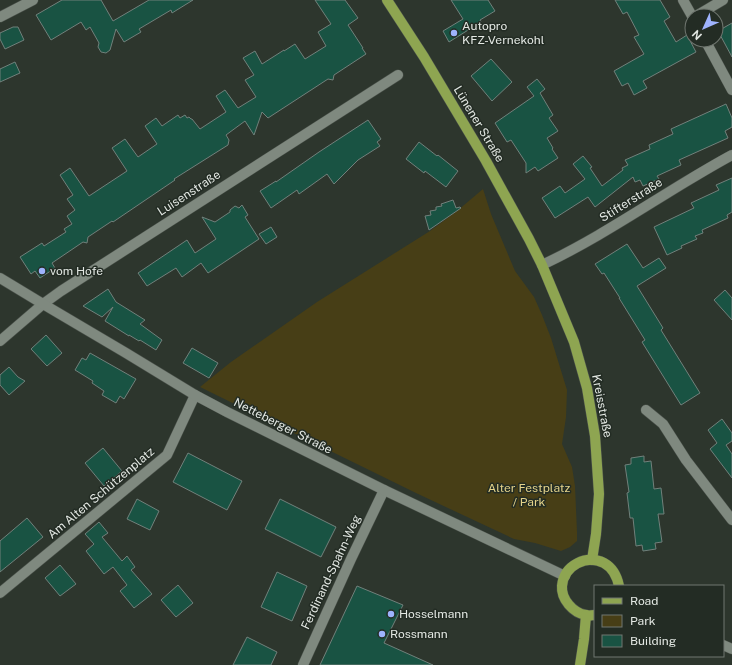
<svg xmlns="http://www.w3.org/2000/svg" width="732" height="665" viewBox="0 0 732 665" font-family="'Public Sans',sans-serif">
<style>
.green{fill:#473e16}
.building{fill:#195343;stroke:#71807b}
.lines{fill:none;stroke-linecap:round;stroke-linejoin:round}
.minor-casing{stroke:#4b524b;stroke-width:11}
.tertiary-casing{stroke:#4b524b;stroke-width:11}
.primary-casing{stroke:#4b524b;stroke-width:11}
.minor{stroke:#7f897f;stroke-width:10}
.tertiary{stroke:#7f897f;stroke-width:10}
.primary{stroke:#8ea551;stroke-width:10}
.poi-dot{fill:#9eb3fd;stroke:#232c24;stroke-width:1.5}
.labels{text-anchor:middle;dominant-baseline:central;stroke-width:3;stroke-linejoin:round;paint-order:stroke}
.poi-label{font-size:12px;fill:#e3e8e3;stroke:#232c24;text-anchor:start}
.street-label{font-size:12px;fill:#e3e8e3;stroke:#232c24}
.park-label{font-size:12px;fill:#e3d289;stroke:#232c24}
</style>
<rect width="100%" height="100%" fill="#2d362d"/>
<!-- green -->
<polygon class="green" points="483,189 491,214 515,271 534,297 542,315 551,338 567,390 566,417 562,444 572,467 575,486 577,532 577,541 570,547 561,551 535,543 514,539 416,493 200,387 231,362 317,302 430,231 457,211"/>
<!-- building -->
<g class="building">
<polygon points="62,0 101,0 113,21 149,0 193,0 172,13 171,10 139,29 141,32 124,42 116,29 110,50 106,53 101,52 98,47 99,43 90,27 86,30 81,22 51,40 36,15"/>
<polygon points="315,0 345,0 358,18 348,25 363,48 362,48 366,54 334,75 333,80 328,79 268,118 262,112 254,135 245,121 226,135 229,140 228,145 174,179 175,180 113,222 112,221 88,237 87,243 83,242 52,263 55,268 40,278 35,271 31,274 20,257 42,243 44,246 66,232 64,229 72,224 67,216 75,210 67,199 73,195 60,175 70,168 89,196 127,171 112,148 125,139 138,157 157,144 145,126 156,118 162,126 178,115 180,118 185,115 187,118 189,117 191,119 192,119 200,129 226,112 216,96 225,90 238,108 256,97 245,80 254,75 243,58 255,51 262,64 284,50 284,51 295,44 305,59 326,46 318,32 331,24"/>
<polygon points="451,0 488,0 495,11 480,20 481,22 449,42 443,31 463,19"/>
<polygon points="615,0 660,0 670,17 664,21 676,42 687,35 696,52 643,81 647,88 634,95 628,83 622,86 614,71 644,54 634,37 639,35 627,12 623,14"/>
<polygon points="732,23 732,57 718,31"/>
<polygon points="13,27 18,27 24,40 5,49 0,39 0,33"/>
<polygon points="491,59 512,82 492,101 471,76"/>
<polygon points="15,62 20,73 0,82 0,69"/>
<polygon points="537,79 545,89 540,93 553,115 549,118 558,131 547,138 553,148 552,149 558,158 538,171 535,167 526,173 526,163 511,140 507,142 495,123 534,96 527,87"/>
<polygon points="726,104 732,118 732,127 725,131 728,138 679,160 681,165 657,176 659,179 643,186 640,180 635,182 633,177 595,207 588,197 555,218 542,198 560,186 565,193 585,179 573,164 583,156 592,167 590,168 602,186 623,170 622,168 628,165 625,160 650,149 649,145 673,134 671,129"/>
<polygon points="368,120 381,139 377,142 380,146 358,160 334,184 327,174 299,194 297,190 271,208 260,191 276,181 276,182 319,152"/>
<polygon points="419,142 437,156 438,155 458,171 446,187 425,171 424,173 406,159"/>
<polygon points="732,178 732,212 727,215 728,218 702,230 703,233 695,236 697,239 681,246 682,248 667,255 654,227 694,208 691,203 719,190 716,185"/>
<polygon points="453,200 456,208 460,207 461,208 429,230 425,216 431,215 430,211 436,210 436,207 442,206 441,204"/>
<polygon points="242,205 248,215 245,217 259,239 208,273 201,263 182,277 176,268 147,286 138,273 187,240 195,253 216,239 202,217 215,222 230,212 230,210 235,206 239,208"/>
<polygon points="271,227 277,237 266,244 259,234"/>
<polygon points="627,244 643,268 659,258 666,268 637,286 663,328 661,330 700,393 681,405 642,342 645,340 619,298 620,298 604,273 602,274 595,264"/>
<polygon points="108,289 116,302 145,320 140,324 162,340 156,350 140,340 139,341 129,335 129,336 105,321 113,307 102,317 83,306"/>
<polygon points="725,290 732,298 732,320 714,300"/>
<polygon points="46,335 62,353 47,366 31,349"/>
<polygon points="192,348 218,363 209,378 183,363"/>
<polygon points="90,353 136,379 124,399 120,396 116,403 102,395 104,391 92,383 93,381 75,370 82,358 86,360"/>
<polygon points="9,367 18,377 25,381 9,395 0,385 0,375"/>
<polygon points="722,419 732,433 732,441 726,445 732,454 732,478 710,449 717,443 708,430"/>
<polygon points="103,448 122,471 104,486 85,463"/>
<polygon points="188,453 242,481 227,510 173,482"/>
<polygon points="644,456 644,462 651,461 654,489 661,488 664,514 658,514 662,542 655,543 656,549 643,551 642,545 636,546 633,518 630,518 627,493 629,492 625,465 631,464 631,458"/>
<polygon points="137,499 159,511 150,530 127,519"/>
<polygon points="280,499 336,527 321,557 265,529"/>
<polygon points="27,518 43,537 0,572 0,541"/>
<polygon points="99,522 108,533 102,537 122,561 127,556 135,567 131,570 152,594 134,608 120,591 127,585 113,567 104,574 86,551 94,544 85,534"/>
<polygon points="60,565 76,584 60,596 45,578"/>
<polygon points="277,572 307,586 292,621 261,607"/>
<polygon points="178,585 193,603 176,617 161,600"/>
<polygon points="357,586 403,605 384,643 433,665 320,665"/>
<polygon points="247,637 277,652 271,665 233,665"/>
</g>
<g class="lines">
<defs>
<g id="minor">
<polyline points="683,0 692,16"/>
<polyline points="696,16 723,0"/>
<polyline points="0,17 33,0"/>
<polyline points="705,40 732,90"/>
<path d="M542 265C593 241 639 210 687 181 702 172 717 163 732 155"/>
<polyline points="0,341 43,304 61,291 398,75"/>
<polyline points="646,410 663,424 686,460 732,520"/>
<polyline points="0,593 167,455 195,395"/>
<polyline points="723,645 732,649"/>
<polyline points="303,665 351,559 384,490"/>
</g>
<polyline id="tertiary" points="0,278 43,304 126,353 195,395 227,412 384,490 565,576"/>
<g id="primary">
<polyline points="387,0 424,57 486,161 529,239 542,265 574,342 587,388 595,436 599,494 596,534 592,560"/>
<path d="M595 615C592 615 589 616 586 615 573 613 561 599 562 586 564 565 587 554 604 563 613 568 617 576 619 586"/>
<polyline points="580,665 584,639 586,615"/>
</g>
</defs>
<!-- minor casing -->
<use href="#minor" class="minor-casing"/>
<!-- tertiary casing -->
<use href="#tertiary" class="tertiary-casing"/>
<!-- primary casing -->
<use href="#primary" class="primary-casing"/>
<!-- minor -->
<use href="#minor" class="minor"/>
<!-- tertiary -->
<use href="#tertiary" class="tertiary"/>
<!-- primary -->
<use href="#primary" class="primary"/>
</g>
<!-- markers -->
<g class="poi-dot">
<circle cx="454" cy="33" r="4"/>
<circle cx="42" cy="271" r="4"/>
<circle cx="391" cy="614" r="4"/>
<circle cx="382" cy="634" r="4"/>
</g>
<g class="labels">
<!-- poi labels -->
<g class="poi-label">
<text x="462" y="26">Autopro<tspan x="462" dy="14">KFZ-Vernekohl</tspan></text>
<text x="50" y="271">vom Hofe</text>
<text x="399" y="614">Hosselmann</text>
<text x="390" y="634">Rossmann</text>
</g>
<!-- street labels -->
<g class="street-label">
<text transform="translate(479 124) rotate(59)">Lünener Straße</text>
<text transform="translate(189 193) rotate(-33)">Luisenstraße</text>
<text transform="translate(631 200) rotate(-32)">Stifterstraße</text>
<text transform="translate(602 406) rotate(79)">Kreisstraße</text>
<text transform="translate(283 426) rotate(27)">Netteberger Straße</text>
<text transform="translate(101 493) rotate(-40)">Am Alten Schützenplatz</text>
<text transform="translate(331 572) rotate(-65)">Ferdinand-Spahn-Weg</text>
</g>
<!-- park labels -->
<g class="park-label">
<text x="529" y="488">Alter Festplatz<tspan x="529" dy="14">/ Park</tspan></text>
</g>
</g>
<!-- legend -->
<rect x="594" y="585" width="130" height="72" fill="#232c24" stroke="#707770"/>
<rect x="602" y="598" width="20" height="6" fill="#8ea551" stroke="#707770"/>
<text x="630" y="605" font-size="12" fill="#e3e8e3">Road</text>
<rect x="602" y="615" width="20" height="12" fill="#473e16" stroke="#707770"/>
<text x="630" y="625" font-size="12" fill="#e3e8e3">Park</text>
<rect x="602" y="635" width="20" height="12" fill="#195343" stroke="#707770"/>
<text x="630" y="645" font-size="12" fill="#e3e8e3">Building</text>
<!-- north arrow -->
<g transform="translate(704 28) rotate(225)"><circle r="19" fill="#232c24" stroke="#707770"/>
<path d="M0-3L7 15L0 10L-7 15Z" fill="#9eb3fd"/>
<text y="-6" font-size="11" font-weight="bold" text-anchor="middle" fill="#e3e8e3">N</text>
</g>
</svg>
